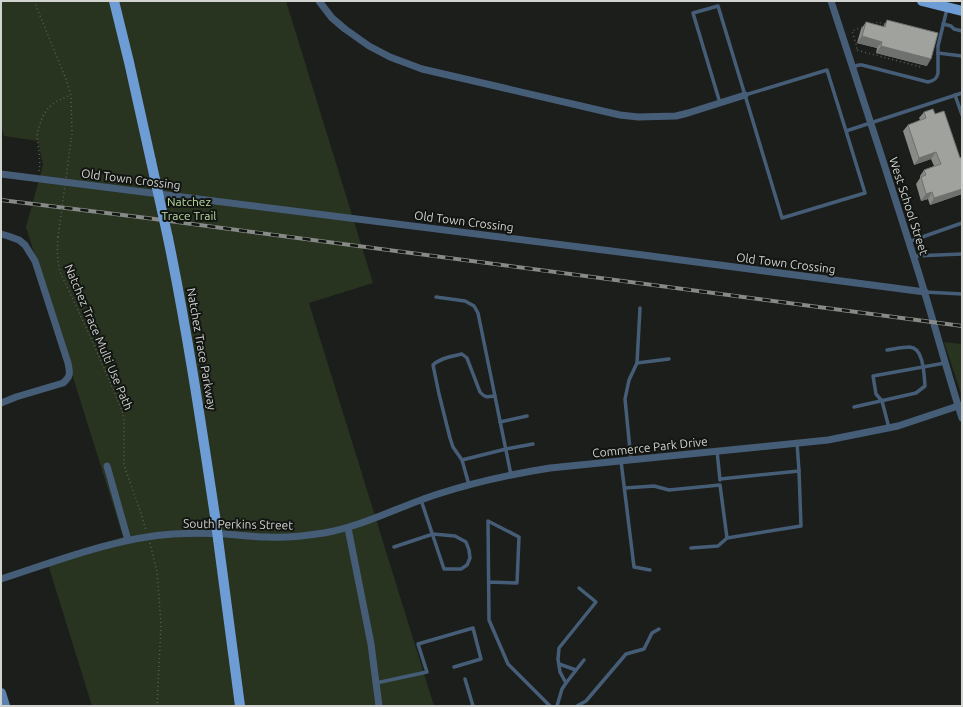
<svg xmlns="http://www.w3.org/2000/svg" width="963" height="707" viewBox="0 0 963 707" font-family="Ubuntu,sans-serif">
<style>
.green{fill:#283320}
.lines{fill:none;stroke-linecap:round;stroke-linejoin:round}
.path{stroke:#5a5d59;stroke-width:1.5;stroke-dasharray:1 3;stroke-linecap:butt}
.service{stroke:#465d78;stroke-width:3.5}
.minor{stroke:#465d78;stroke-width:7}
.secondary{stroke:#5c81ac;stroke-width:10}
.primary{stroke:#6d9dd4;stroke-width:10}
.rail-casing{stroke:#878a86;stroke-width:4}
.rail{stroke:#121511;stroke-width:2.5;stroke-dasharray:8;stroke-linecap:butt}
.path-bridge{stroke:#5a5d59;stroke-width:1.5;stroke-dasharray:1 3;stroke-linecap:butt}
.primary-bridge{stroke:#6d9dd4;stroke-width:10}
.wall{fill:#898b87}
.shaded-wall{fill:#6f716e}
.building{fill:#9fa29d;stroke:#6f716e}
.labels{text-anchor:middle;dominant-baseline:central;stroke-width:4;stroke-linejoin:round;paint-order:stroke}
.street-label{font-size:12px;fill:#d1d3d0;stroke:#121511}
.park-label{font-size:12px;fill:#badca2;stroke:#121511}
</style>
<rect width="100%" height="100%" fill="#1b1e1a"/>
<!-- green -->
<g class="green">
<polygon points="1,1 286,1 373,283 309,303 434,706 92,706 47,561 123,537 26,227 43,165 38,141 4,136 1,126"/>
<polygon points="944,342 962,344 962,396"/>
</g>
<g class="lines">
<!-- path -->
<g class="path">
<polyline points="34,1 66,79 71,95 72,134 71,141"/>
<polyline points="874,25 876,25 877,22 885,24"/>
<polyline points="862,27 852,31 857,47 856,50 921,67"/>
<path d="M39 171C41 159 38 148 37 136 37 132 39 128 40 124 45 107 55 101 71 95"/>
<path d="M58 237C57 250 57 262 61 274L91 338 122 410 124 420V465L132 488 140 510 146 530"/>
<polyline points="150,543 157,572 161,625 157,706"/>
</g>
<!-- service -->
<g class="service">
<polyline points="943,24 951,26 954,29 962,31"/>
<polyline points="938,53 962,56"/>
<path d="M852 67 859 65H862L928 82C934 81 937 79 938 73V46L947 9"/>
<polyline points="955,95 962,115"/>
<polyline points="720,103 693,13 718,6 745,95"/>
<polyline points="846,131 865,193 782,218 745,95 827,70 846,131 962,93"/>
<polyline points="908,242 962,223"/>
<polyline points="914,256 962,254"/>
<polyline points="925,292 962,294"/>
<polyline points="436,297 465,301 474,306 478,313 511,475"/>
<polyline points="637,363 669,359"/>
<path d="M854 407 916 393 925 386C924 375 924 348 910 347 903 347 894 349 887 350"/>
<polyline points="500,422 527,416"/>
<polyline points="889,428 882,401 876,394 873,376 945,363"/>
<polyline points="717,451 720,480"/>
<polyline points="462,460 506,449 533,444"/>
<polyline points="631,460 625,399 629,380 637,363 640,308"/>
<polyline points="621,461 634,567 650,570"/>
<polyline points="720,479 799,471 797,443"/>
<path d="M469 485 462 460 453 447 450 438 439 394 433 365C440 358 453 356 462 354L467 358 480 392C485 398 487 397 495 396"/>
<polyline points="625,488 654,486 669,490 720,485 727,538 718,546 691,548"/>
<polyline points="727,538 801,526 799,471"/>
<polyline points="394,547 433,534 455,536 466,542 469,550 470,558 467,565 461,569 444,569 421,500"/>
<polyline points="489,582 517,583 519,537 488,521 489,620 508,664 550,706"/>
<polyline points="559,664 576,670"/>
<polyline points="465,679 473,706"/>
<polyline points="376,683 427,672 418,644 473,628 481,659 454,667"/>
<polyline points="566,683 560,672 558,659 559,648 596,602 579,588"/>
<polyline points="557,706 562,689 566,683 584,660"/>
<polyline points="577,706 586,701 626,654 644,649 652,633 659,629"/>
</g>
<!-- minor -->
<g class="minor">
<polyline points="319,1 332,18 345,29 369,46 390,57 422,69 620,115 638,117 676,116 688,113 745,95"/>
<path d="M831 1C859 87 887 172 914 258 931 311 945 365 962 418"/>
<polyline points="1,174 643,255 925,292"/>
<path d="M1 234 8 236 19 240 25 245 35 261 68 363C70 373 71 376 63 383L16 397 1 403"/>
<polyline points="107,466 128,540"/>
<polyline points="348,528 371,644 379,706"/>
<path d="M1 579C57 561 114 538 173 534 190 533 208 533 225 534 239 535 253 537 267 537 286 538 305 536 324 533 364 526 400 506 438 494 475 482 512 474 550 468L828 440 898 426 958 406"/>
</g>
<!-- secondary -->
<polyline class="secondary" points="1,693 5,706"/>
<!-- primary -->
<g class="primary">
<polyline points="114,1 129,62 151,161"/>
<polyline points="922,1 962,11"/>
<path d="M168 238C187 330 201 423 215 516"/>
<polyline points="218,539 240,706"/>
</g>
<defs>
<polyline id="rail" points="1,200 147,218 962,326"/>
</defs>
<!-- rail casing -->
<use href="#rail" class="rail-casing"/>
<!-- rail -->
<use href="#rail" class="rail"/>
<!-- path-bridge -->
<polyline class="path-bridge" points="58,237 71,141"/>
<!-- primary-bridge -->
<g class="primary-bridge">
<polyline points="151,161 168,238"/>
<polyline points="215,516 218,539"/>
</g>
</g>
<!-- wall -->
<g class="wall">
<polygon points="887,20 927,66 876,53 877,48 857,43 861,29 866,22 883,27"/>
<polygon points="924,112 962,194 930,205 928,199 921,201 916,184 920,178 920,176 924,170 934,166 931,159 914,165 903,131 908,125 920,120 919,118"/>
</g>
<!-- shaded-wall -->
<g class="shaded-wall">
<polygon points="862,36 882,42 877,48 857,43"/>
<polygon points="881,46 931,59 927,66 876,53"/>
<polygon points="936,152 931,159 914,165 919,158"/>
<polygon points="962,189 962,194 930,205 934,198"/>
<polygon points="932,192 928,199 921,201 926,194"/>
</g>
<!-- building -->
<g class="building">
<polygon points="887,20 938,33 931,59 881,46 882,42 862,36 866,22 885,27"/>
<polygon points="933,109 935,114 944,111 960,158 962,157 962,189 934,198 932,192 926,194 921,177 926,175 924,170 941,164 936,152 919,158 908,125 926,118 924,112"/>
</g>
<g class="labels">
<!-- street labels -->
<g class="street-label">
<text transform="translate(131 179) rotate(7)">Old Town Crossing</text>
<text transform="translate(909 206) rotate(72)">West School Street</text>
<text transform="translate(464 221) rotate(7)">Old Town Crossing</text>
<text transform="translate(786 263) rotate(7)">Old Town Crossing</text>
<text transform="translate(99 337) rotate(67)">Natchez Trace Multi Use Path</text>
<text transform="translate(202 349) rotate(80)">Natchez Trace Parkway</text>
<text transform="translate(650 447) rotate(-6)">Commerce Park Drive</text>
<text transform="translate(238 524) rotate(1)">South Perkins Street</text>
</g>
<!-- park labels -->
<g class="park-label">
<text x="189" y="201">Natchez<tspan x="189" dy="14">Trace Trail</tspan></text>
</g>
</g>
<!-- border -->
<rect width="963" height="707" fill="none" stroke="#d1d3d0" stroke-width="4"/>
</svg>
